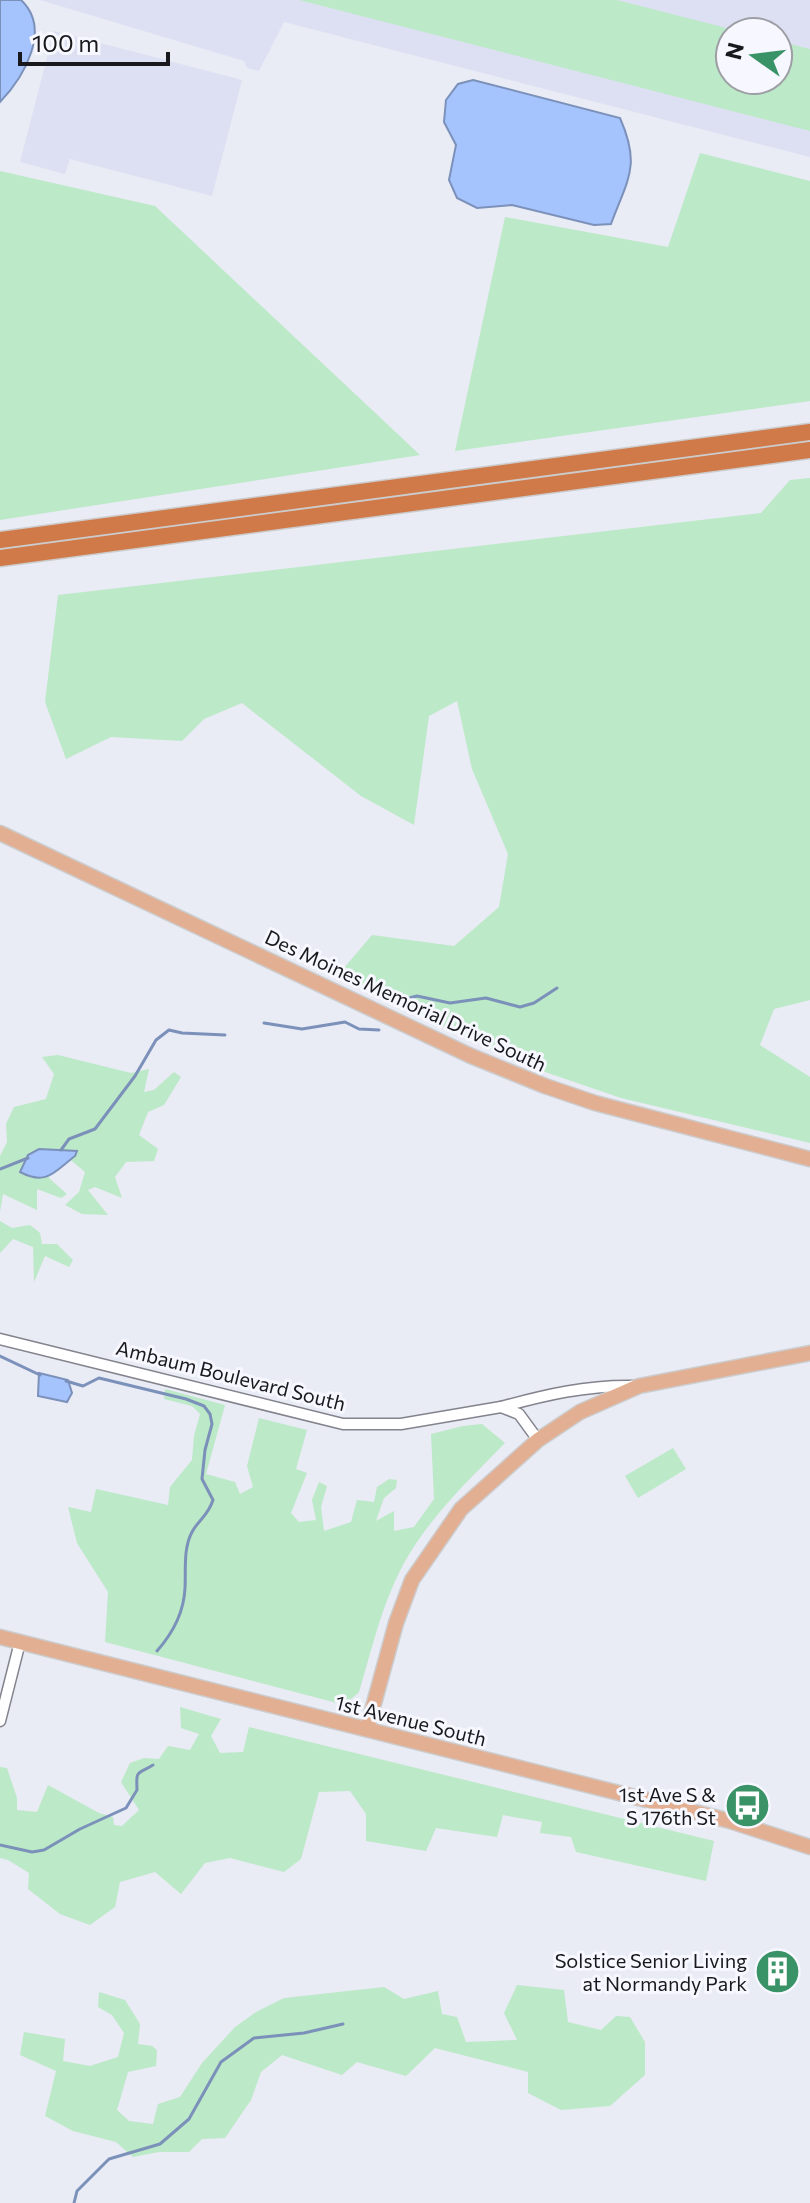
<svg xmlns="http://www.w3.org/2000/svg" width="810" height="2203" viewBox="0 0 810 2203" font-family="Commissioner,sans-serif">
<style>
.built{fill:#dde0f2;fill-rule:evenodd}
.green{fill:#bce9c7}
.water{fill:#a5c4fe;stroke:#7b91ba;stroke-width:2}
.lines{fill:none;stroke-linecap:round;stroke-linejoin:round}
.stream{stroke:#7b91ba;stroke-width:3}
.minor-casing{stroke:#82838d;stroke-width:13}
.major-casing{stroke:#cccccd;stroke-width:17}
.highway-casing{stroke:#cccccd;stroke-width:19}
.minor{stroke:#fff;stroke-width:10}
.major{stroke:#e3af92;stroke-width:14}
.highway{stroke:#d07a4a;stroke-width:16}
.labels{text-anchor:middle;dominant-baseline:central;stroke-width:6;stroke-linejoin:round;paint-order:stroke}
.street-label{font-size:20px;fill:#19191d;stroke:#f7f8ff}
.poi-label{font-size:20px;fill:#19191d;stroke:#f7f8ff;text-anchor:end}
</style>
<rect width="100%" height="100%" fill="#e9ebf5"/>
<!-- built -->
<g class="built">
<path d="M40 0H810V157L284 22 259 71 247 68 244 61ZM730 32H778V80H730Z"/>
<polygon points="54,31 242,80 212,196 70,159 65,174 20,162"/>
</g>
<!-- green -->
<g class="green">
<polygon points="299,0 617,0 742,32 730,32 730,80 778,80 778,41 810,49 810,131"/>
<polygon points="700,153 810,181 810,401 455,451 505,217 668,247"/>
<polygon points="0,171 155,206 420,455 0,520"/>
<polygon points="810,478 810,1000 774,1009 760,1045 810,1077 810,1143 621,1098 516,1062 338,975 372,935 454,946 499,907 508,854 472,769 457,701 429,716 414,825 361,796 242,703 204,719 182,741 111,737 66,759 45,702 58,595 761,513 790,480"/>
<polygon points="58,1055 131,1073 149,1069 144,1092 154,1090 174,1072 181,1077 164,1105 148,1112 139,1135 158,1149 154,1161 126,1162 115,1177 122,1198 95,1187 88,1190 108,1215 82,1214 65,1205 79,1192 85,1172 66,1156 41,1161 50,1179 67,1194 61,1198 37,1189 37,1210 3,1194 0,1212 0,1156 7,1142 6,1124 14,1107 46,1099 54,1074 42,1057"/>
<polygon points="0,1221 12,1228 30,1225 40,1233 42,1244 57,1244 73,1260 69,1267 45,1256 34,1282 33,1247 13,1239 0,1253"/>
<path d="M165 1389 225 1405 206 1474 235 1482 240 1494 253 1487 247 1466 259 1418 307 1430 296 1469 307 1473 291 1513 299 1522 316 1520 312 1500 319 1482 327 1486 321 1507 324 1531 351 1522 357 1500 374 1502 377 1487 389 1479 397 1480 396 1488 384 1498 376 1521 394 1511V1531L414 1527 434 1499 431 1434 463 1426 482 1424 505 1443C468 1481 429 1517 403 1565 382 1604 372 1649 359 1692L350 1700 337 1703 105 1642 108 1592 77 1543 68 1507 91 1512 96 1489 168 1505 170 1487 192 1460 194 1436 200 1414 192 1406 164 1399Z"/>
<polygon points="673,1448 686,1469 638,1498 625,1476"/>
<polygon points="180,1707 221,1719 211,1736 220,1753 243,1752 249,1727 714,1841 706,1881 576,1852 571,1837 540,1833 542,1822 503,1815 497,1837 436,1828 426,1851 366,1841 366,1814 350,1791 319,1792 301,1859 284,1872 230,1858 205,1863 181,1894 155,1872 120,1882 115,1907 90,1925 60,1914 28,1889 29,1873 8,1860 0,1858 0,1767 7,1768 17,1798 17,1810 37,1812 48,1785 99,1813 113,1817 114,1825 122,1826 139,1810 121,1782 130,1763 144,1758 159,1759 168,1746 190,1750 199,1734 181,1728"/>
<polygon points="517,1985 564,1990 568,2022 601,2030 616,2016 630,2017 645,2042 645,2075 610,2106 561,2110 528,2093 528,2072 435,2048 406,2076 357,2062 342,2075 282,2055 261,2072 251,2100 225,2138 202,2139 189,2152 159,2152 133,2157 116,2142 73,2131 45,2116 56,2071 20,2055 24,2032 65,2039 63,2061 90,2066 118,2057 124,2033 112,2015 98,2007 99,1992 125,2000 140,2024 138,2044 152,2046 157,2050 156,2066 128,2072 117,2110 129,2121 153,2124 158,2104 180,2097 202,2063 235,2027 256,2012 284,1998 384,1987 404,1999 438,1991 442,2014 457,2017 466,2042 517,2040 504,2013"/>
</g>
<!-- water -->
<g class="water">
<path d="M0 0H21C52 29 24 77 0 102Z"/>
<path d="M473 80 620 118C641 166 628 178 611 224L594 225 512 205 477 208 457 198 449 180 456 145 444 122 446 100 458 84Z"/>
<path d="M39 1149 77 1151 75 1156C54 1172 47 1186 20 1172L28 1155Z"/>
<polygon points="39,1373 68,1380 72,1393 67,1402 38,1396"/>
</g>
<g class="lines">
<!-- stream -->
<g class="stream">
<polyline points="405,999 417,996 450,1003 486,998 520,1007 534,1003 557,988"/>
<polyline points="264,1023 302,1029 345,1022 359,1029 379,1030"/>
<polyline points="61,1150 69,1139 95,1129 135,1076 156,1040 169,1030 182,1033 225,1035"/>
<polyline points="0,1169 28,1158"/>
<polyline points="0,1356 40,1375"/>
<path d="M66 1381 83 1386 99 1378 186 1399 204 1406 210 1414 212 1424 205 1450 202 1479 213 1500C208 1516 199 1519 192 1532 183 1549 186 1570 185 1588 184 1612 172 1634 157 1651"/>
<path d="M0 1845 32 1852 44 1850 80 1829 126 1808 137 1790C136 1769 137 1775 153 1765"/>
<polyline points="74,2203 77,2191 109,2159 160,2144 189,2119 221,2062 254,2038 304,2033 343,2024"/>
</g>
<defs>
<g id="minor">
<polyline points="0,1339 343,1424 401,1424 501,1407 519,1414 538,1440"/>
<path d="M501 1407C545 1395 587 1385 633 1386"/>
<polyline points="0,1721 20,1642"/>
</g>
<g id="major">
<polyline points="0,833 471,1056 545,1086 595,1103 810,1159"/>
<polyline points="0,1637 730,1821 810,1847"/>
<polyline points="367,1729 396,1623 412,1580 461,1509 538,1440 580,1412 639,1386 810,1353"/>
</g>
<g id="highway">
<polyline points="0,540 810,432"/>
<polyline points="0,558 810,450"/>
</g>
</defs>
<!-- minor casing -->
<use href="#minor" class="minor-casing"/>
<!-- major casing -->
<use href="#major" class="major-casing"/>
<!-- highway casing -->
<use href="#highway" class="highway-casing"/>
<!-- minor -->
<use href="#minor" class="minor"/>
<!-- major -->
<use href="#major" class="major"/>
<!-- highway -->
<use href="#highway" class="highway"/>
</g>
<!-- icons -->
<defs>
<symbol id="bus-disc" viewBox="-11 -11 22 22"><circle r="9.5" fill="#3a9267" stroke="#f7f8ff"/><path d="M-5-6H5V4H4V6H2V4H-2V6H-4V4H-5ZM-3.5-4V0h7V-4ZM-3.5 1.2v1.5H-2V1.2ZM2 1.2v1.5H3.5V1.2Z" fill="#fff"/></symbol>
<symbol id="building-disc" viewBox="-11 -11 22 22"><circle r="9.5" fill="#3a9267" stroke="#f7f8ff"/><path d="M-4-6H4V6H1V3H-1V6H-4ZM-2.5-4.3h1.7v1.8h-1.7ZM.8-4.3h1.7v1.8H.8ZM-2.5-1h1.7V.8h-1.7ZM.8-1h1.7V.8H.8Z" fill="#fff"/></symbol>
</defs>
<g fill-rule="evenodd">
<use href="#bus-disc" x="722" y="1780" width="51" height="51"/>
<use href="#building-disc" x="752" y="1946" width="51" height="51"/>
</g>
<g class="labels">
<!-- street labels -->
<g class="street-label">
<text transform="translate(406 1000) rotate(25)">Des Moines Memorial Drive South</text>
<text transform="translate(231 1375) rotate(14)">Ambaum Boulevard South</text>
<text transform="translate(411 1720) rotate(14)">1st Avenue South</text>
</g>
<!-- poi labels -->
<g class="poi-label">
<text x="716" y="1794">1st Ave S &amp;<tspan x="716" dy="23">S 176th St</tspan></text>
<text x="747" y="1960">Solstice Senior Living<tspan x="747" dy="23">at Normandy Park</tspan></text>
</g>
</g>
<!-- north arrow -->
<g transform="translate(754 56) rotate(284)"><circle r="38" fill="#f7f8ff" stroke="#9e9fa5" stroke-width="2"/>
<path d="M0-6L14 30L0 20L-14 30Z" fill="#3a9267"/>
<text y="-12" font-size="22" font-weight="bold" text-anchor="middle" fill="#19191d">N</text>
</g>
<!-- scale -->
<path d="M20 52v12h148v-12" fill="none" stroke="#19191d" stroke-width="4"/>
<text x="32" y="52" font-size="24" fill="#19191d" stroke="#f7f8ff" stroke-width="6" paint-order="stroke">100 m</text>
</svg>
